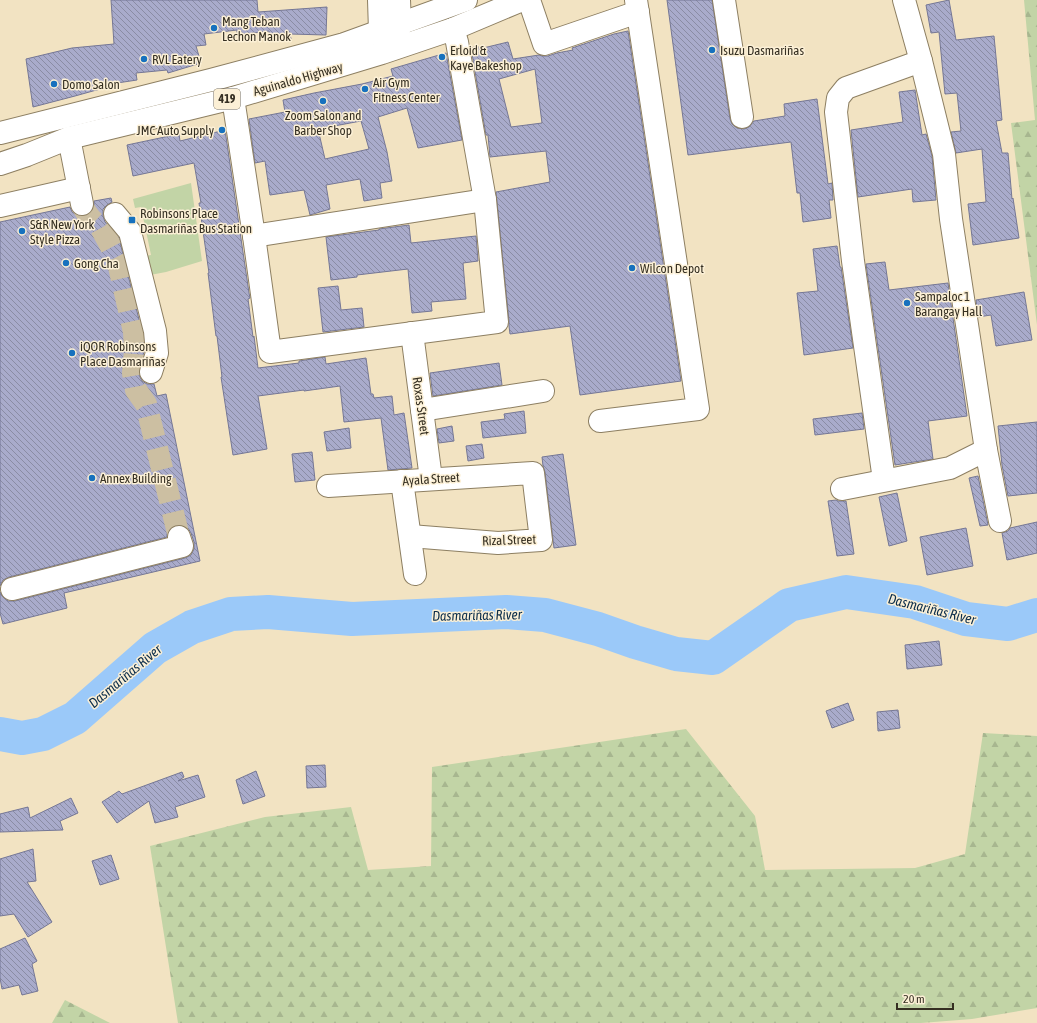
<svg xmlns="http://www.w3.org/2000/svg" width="1037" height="1023" viewBox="0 0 1037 1023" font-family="'Asap Condensed',sans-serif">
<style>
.forest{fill:url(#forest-firs)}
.garden{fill:#c2d4a6}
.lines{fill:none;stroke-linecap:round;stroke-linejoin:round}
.river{stroke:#9bc9f9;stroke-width:34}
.building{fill:url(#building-back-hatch);stroke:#757795;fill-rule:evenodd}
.minor-tunnel{stroke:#ccbfa2;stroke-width:22;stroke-dasharray:22 11;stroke-linecap:butt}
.minor-casing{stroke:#8d7f62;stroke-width:24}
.major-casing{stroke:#8d7f62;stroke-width:24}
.minor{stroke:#fff;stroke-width:22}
.major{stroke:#fff;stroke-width:22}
.poi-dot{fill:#1771be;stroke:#fcf0d6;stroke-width:1.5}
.labels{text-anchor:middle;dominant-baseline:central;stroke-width:3;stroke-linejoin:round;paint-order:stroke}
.shield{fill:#fcf0d6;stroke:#716958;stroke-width:1}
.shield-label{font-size:12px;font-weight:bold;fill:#352f22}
.poi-label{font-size:13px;fill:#352f22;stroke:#fcf0d6;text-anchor:start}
.street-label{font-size:13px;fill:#352f22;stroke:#fcf0d6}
.water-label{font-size:14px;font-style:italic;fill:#0c2e4c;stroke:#fcf0d6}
</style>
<defs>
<pattern id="forest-firs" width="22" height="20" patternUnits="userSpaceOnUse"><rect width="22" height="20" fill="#c2d4a6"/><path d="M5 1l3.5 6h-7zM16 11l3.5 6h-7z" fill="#a7b68f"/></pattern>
<pattern id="building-back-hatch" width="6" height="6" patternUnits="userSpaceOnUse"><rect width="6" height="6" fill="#a9abcb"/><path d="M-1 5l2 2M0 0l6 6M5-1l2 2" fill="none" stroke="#8a8ca4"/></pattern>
</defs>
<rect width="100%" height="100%" fill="#f2e3c2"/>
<!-- forest -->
<g class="forest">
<polygon points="1024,0 1037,0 1037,325 1011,123 1035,120"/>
<polygon points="686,729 755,816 765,870 915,868 965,854 983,733 1037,736 1037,1008 972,1019 921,1023 178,1023 150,846 265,817 351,807 368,870 431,866 432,767"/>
<polygon points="65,1000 110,1023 52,1023"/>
</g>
<!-- garden -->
<polygon class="garden" points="191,183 202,261 166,272 150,275 145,256 151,255 141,207 135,208 133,199"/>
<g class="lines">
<!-- river -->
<polyline class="river" points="0,734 22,738 43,734 75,718 155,648 192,627 231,614 268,612 352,619 506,612 545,615 598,629 635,642 676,654 713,658 789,605 846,592 915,602 966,619 1008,624 1037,615"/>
</g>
<!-- building -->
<g class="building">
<polygon points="111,0 257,0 258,12 327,7 326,35 290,34 291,39 270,41 269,31 237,35 237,30 204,34 206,45 196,46 201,63 168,73 167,70 136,73 137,80 117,83 118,84 75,96 33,107 26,59 72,48 114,44"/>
<polygon points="667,0 712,0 730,119 732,124 737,128 744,129 749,127 754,121 785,116 784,104 817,99 828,184 832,183 833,200 829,200 831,218 803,222 800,193 797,193 791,142 688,155"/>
<polygon points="949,0 956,40 994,36 1002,120 996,121 1002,153 1008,153 1012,199 1013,198 1019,238 973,245 968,204 986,202 982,149 956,153 951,132 961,131 957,93 945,94 939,32 931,33 926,5"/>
<path d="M628 31 681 381 580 395 570 326 510 334 509 326V321L496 192 550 182 546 151 490 157 488 135H486L471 48 478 46 479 49 508 42 513 59 539 55 542 56H548L557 53 573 50 572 48 614 34ZM535 69 542 123 511 127 499 79Z"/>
<path d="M446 53 462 140 418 148 407 108 378 117 387 152 392 181 380 183 382 198 364 201 360 179 326 185 330 209 310 215 304 190 270 195 265 161 255 163 249 119 285 112 283 100 314 93 362 84 393 76 391 69ZM361 121 369 149 325 159 318 129Z"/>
<polygon points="915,90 922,135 926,134 932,156 936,200 913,202 912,189 858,197 851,130 903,122 899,92"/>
<polygon points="225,130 249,293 250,298 248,299 253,337 254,336 258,368 299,363 299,361 325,357 326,364 366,358 371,394 373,394 374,398 392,396 394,415 404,413 412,468 388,470 381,418 344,422 340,386 304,391 304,390 258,396 267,449 233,455 221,377 222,377 217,336 216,336 208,273 209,273 199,203 201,203 194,163 133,176 127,145 179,134 180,141"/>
<polygon points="111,198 112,202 107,205 103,209 103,216 105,222 119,238 143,336 144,352 139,368 139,375 142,381 147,384 154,384 157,396 166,394 200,561 64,593 67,608 3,624 0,613 0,592 3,597 8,601 15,601 185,558 191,555 194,549 194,542 191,533 188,528 182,525 175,525 169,529 167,534 167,537 9,577 3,580 0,586 0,222 70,207 72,212 78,216 85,216 90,214 94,208 94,201"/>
<polygon points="409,225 411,243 476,236 478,261 463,263 466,299 431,302 432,311 412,313 408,269 357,275 357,277 331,280 326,237 379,230 379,229"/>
<polygon points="837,246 840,267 841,267 853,348 804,355 797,293 818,291 813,249"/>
<polygon points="885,262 889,290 948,283 967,416 928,421 933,459 895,465 866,264"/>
<polygon points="338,286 341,310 362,308 364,327 323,332 318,288"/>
<polygon points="1024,292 1032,340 996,346 991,315 978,317 976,300"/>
<polygon points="499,363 502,385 433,396 430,373"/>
<polygon points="524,411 526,433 483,438 481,422 505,419 504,414"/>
<polygon points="862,413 864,429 815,435 813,419"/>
<polygon points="1037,422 1037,493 1008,496 1002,465 998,426"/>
<polygon points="452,426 454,441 439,443 437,429"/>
<polygon points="349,428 351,448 327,451 324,432"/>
<polygon points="482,444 484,458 468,461 466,446"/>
<polygon points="312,452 315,480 295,482 292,454"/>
<polygon points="563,454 576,545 554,548 545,472 543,466 542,457"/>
<polygon points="978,476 988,525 980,526 969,478"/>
<polygon points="897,493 907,541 889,546 879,497"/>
<polygon points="836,500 838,501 846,501 854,554 837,556 828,501"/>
<polygon points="1037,522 1037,553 1007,560 1002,533 1008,531 1010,528"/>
<polygon points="966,528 973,566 927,575 920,537"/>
<polygon points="939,641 942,665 907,669 905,645"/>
<polygon points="848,703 854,720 832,728 826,711"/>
<polygon points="898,710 900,728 878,731 877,712"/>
<polygon points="325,765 326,787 307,788 306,766"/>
<polygon points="256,771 265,796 243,804 236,780"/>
<polygon points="182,772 184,777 178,781 198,775 205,797 175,807 178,817 155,823 149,801 117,823 102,802 119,791 122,794"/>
<polygon points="71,798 78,813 60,821 63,830 0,832 0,814 28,807 30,818"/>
<polygon points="33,849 36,881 27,882 52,922 28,937 14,914 0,916 0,859"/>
<polygon points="111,855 119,879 100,885 92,861"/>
<polygon points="25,938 37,961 32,964 38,991 22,995 19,985 2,989 0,978 0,949"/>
</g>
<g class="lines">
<!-- minor-tunnel -->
<g class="minor-tunnel">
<path d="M82 204C87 219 101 228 114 237"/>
<polyline points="101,228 117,258 134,332 135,350 133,373 136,390 146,404 179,537"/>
</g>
<defs>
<g id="minor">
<polyline points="529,0 544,44 638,12"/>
<polyline points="724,0 742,117"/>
<polyline points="904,0 921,61 944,154 951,219 986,450 1000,521"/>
<polyline points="233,98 254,236 270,352 497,322 485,200 457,42 453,29"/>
<polyline points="69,138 82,204"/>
<polyline points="0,206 79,188"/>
<polyline points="115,214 130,232 155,331 157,353 151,372"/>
<polyline points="254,236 485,200"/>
<polyline points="412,333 431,479"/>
<polyline points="422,410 543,391"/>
<polyline points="600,421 698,409 636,0"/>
<polyline points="884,480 853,261 836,112 838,98 846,88 921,61"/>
<polyline points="402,481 415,574"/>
<polyline points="328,486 533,473 541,540 498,543 410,536"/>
<polyline points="842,489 950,468 986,450"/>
<polyline points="12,589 182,546 179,537"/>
</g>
<g id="major">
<polyline points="379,0 380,31 388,42"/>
<polyline points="397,37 400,24 399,0"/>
<polyline points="0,133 211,80 344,44 466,0"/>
<polyline points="0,164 27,155 69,138 233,98 382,53 453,29 522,0"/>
</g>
</defs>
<!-- minor casing -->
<use href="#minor" class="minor-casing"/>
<!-- major casing -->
<use href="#major" class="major-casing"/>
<!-- minor -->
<use href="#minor" class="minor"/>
<!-- major -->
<use href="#major" class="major"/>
</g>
<!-- markers -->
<g class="poi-dot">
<circle cx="214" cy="28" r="4"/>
<circle cx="712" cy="50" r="4"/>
<circle cx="442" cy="57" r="4"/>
<circle cx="144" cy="59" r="4"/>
<circle cx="54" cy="84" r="4"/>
<circle cx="365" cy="89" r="4"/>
<circle cx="323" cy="101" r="4"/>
<circle cx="222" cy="130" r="4"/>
<rect x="128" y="216" width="8" height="8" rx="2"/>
<circle cx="22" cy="231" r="4"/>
<circle cx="66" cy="263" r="4"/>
<circle cx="632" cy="268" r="4"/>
<circle cx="907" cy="303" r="4"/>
<circle cx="72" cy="353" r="4"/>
<circle cx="92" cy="478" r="4"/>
</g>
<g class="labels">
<!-- shield labels -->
<rect class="shield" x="214" y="89" width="26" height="20" rx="3"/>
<g class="shield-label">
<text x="227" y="99">419</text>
</g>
<!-- poi labels -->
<g class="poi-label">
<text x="222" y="21">Mang Teban<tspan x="222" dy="15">Lechon Manok</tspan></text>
<text x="450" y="50">Erloid &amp;<tspan x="450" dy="15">Kaye Bakeshop</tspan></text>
<text x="720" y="50">Isuzu Dasmariñas</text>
<text x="152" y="59">RVL Eatery</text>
<text x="373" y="82">Air Gym<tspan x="373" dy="15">Fitness Center</tspan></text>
<text x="62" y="84">Domo Salon</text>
<text x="323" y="115" text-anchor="middle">Zoom Salon and<tspan x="323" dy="15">Barber Shop</tspan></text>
<text x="214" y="130" text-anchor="end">JMC Auto Supply</text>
<text x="140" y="213">Robinsons Place<tspan x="140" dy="15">Dasmariñas Bus Station</tspan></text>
<text x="30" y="224">S&amp;R New York<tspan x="30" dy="15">Style Pizza</tspan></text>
<text x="74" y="263">Gong Cha</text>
<text x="640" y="268">Wilcon Depot</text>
<text x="915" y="296">Sampaloc 1<tspan x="915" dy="15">Barangay Hall</tspan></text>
<text x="80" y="346">iQOR Robinsons<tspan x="80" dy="15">Place Dasmariñas</tspan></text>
<text x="100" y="478">Annex Building</text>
</g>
<!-- street labels -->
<g class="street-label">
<text transform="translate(298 79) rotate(-16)">Aguinaldo Highway</text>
<text transform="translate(421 406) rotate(82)">Roxas Street</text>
<text transform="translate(431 479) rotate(-4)">Ayala Street</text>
<text transform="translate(509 540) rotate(-2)">Rizal Street</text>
</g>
<!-- water labels -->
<g class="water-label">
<text transform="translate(932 609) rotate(14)">Dasmariñas River</text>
<text transform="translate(477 615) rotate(-1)">Dasmariñas River</text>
<text transform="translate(125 676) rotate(-40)">Dasmariñas River</text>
</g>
</g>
<!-- scale -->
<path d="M897 1003v6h56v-6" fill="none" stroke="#352f22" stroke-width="2"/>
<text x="903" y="1003" font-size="12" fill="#352f22" stroke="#fcf0d6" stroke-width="3" paint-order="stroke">20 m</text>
</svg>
